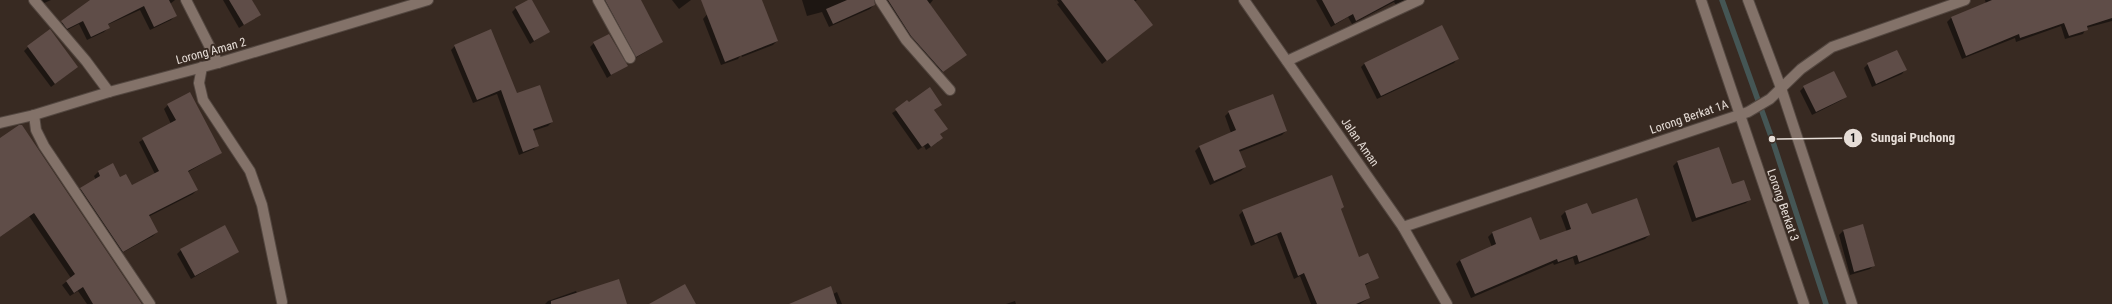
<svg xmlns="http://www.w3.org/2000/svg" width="2112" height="304" viewBox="0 0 2112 304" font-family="'Roboto Condensed',sans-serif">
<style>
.shadow{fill:#0007}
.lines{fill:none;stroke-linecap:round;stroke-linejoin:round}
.stream{stroke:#455655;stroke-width:5.5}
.building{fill:#5f4d48}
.minor-casing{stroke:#534740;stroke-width:12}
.minor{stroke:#837269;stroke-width:10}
.labels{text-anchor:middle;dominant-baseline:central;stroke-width:4;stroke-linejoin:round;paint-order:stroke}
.street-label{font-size:12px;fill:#e6ddd7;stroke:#382a22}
.leader{fill:none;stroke:#e6ddd7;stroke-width:1.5}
.callout-dot{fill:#e6ddd7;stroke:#382a22;stroke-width:1.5}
.mark-label{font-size:12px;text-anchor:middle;font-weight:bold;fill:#111}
.callout-label{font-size:13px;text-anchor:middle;font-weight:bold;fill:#e6ddd7;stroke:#382a22;stroke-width:4;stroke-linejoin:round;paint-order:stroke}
</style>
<rect width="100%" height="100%" fill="#382a22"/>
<!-- shadow -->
<g class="shadow">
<polygon points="40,0 51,0 42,4"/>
<polygon points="92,0 175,0 170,4 175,16 171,20 150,30 140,10 107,25 108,28 104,32 87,40 79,24 63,32 58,26"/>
<polygon points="223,0 251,0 259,15 239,28"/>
<polygon points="605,0 640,0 662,42 632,60 601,3"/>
<polygon points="672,0 691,0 679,9"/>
<polygon points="720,0 761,0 777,41 773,45 742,57 741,55 738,59 721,65 703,19"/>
<polygon points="802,0 874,0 874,5 870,9 829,27 822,12 807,16"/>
<polygon points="881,0 933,0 929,5 966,55 938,75"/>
<polygon points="1057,0 1137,0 1134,2 1152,25 1102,64 1057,4 1059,3"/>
<polygon points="1316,0 1406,0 1396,5 1394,2 1352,24 1348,17 1331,27"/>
<polygon points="1985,0 2112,0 2112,21 2086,28 2083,34 2065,39 2061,26 2016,42 2015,38 1962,59 1947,22 1951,18 1986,4"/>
<polygon points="516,8 548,32 530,44 512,12"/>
<polygon points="594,43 626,65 607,78 590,47"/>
<polygon points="455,46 552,122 548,126 533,131 538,145 534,149 519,155 497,94 473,103 451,50"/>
<polygon points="28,47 77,67 51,87 24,51"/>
<polygon points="1457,59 1454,63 1377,99 1361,67 1365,63"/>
<polygon points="1868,64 1905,70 1902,74 1872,87 1864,68"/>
<polygon points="1804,87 1845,96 1842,100 1812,115 1800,91"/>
<polygon points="909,103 941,105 933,111 942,132 939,134 938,142 926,150 924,146 918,150 892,113"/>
<polygon points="168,105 221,153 188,172 197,190 193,194 148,217 157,232 153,236 118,255 76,192 96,180 94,176 98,172 112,165 120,179 131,186 155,174 139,142 171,124 164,109"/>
<polygon points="1229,112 1286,131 1282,135 1239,152 1245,167 1241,171 1210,185 1195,151 1199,147 1231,133 1225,116"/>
<polygon points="0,140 142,304 87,304 78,291 70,296 62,285 71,278 29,216 0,237"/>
<polygon points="1719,148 1731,185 1750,199 1746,203 1692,222 1673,166 1677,162"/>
<polygon points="1587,204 1591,216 1649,235 1645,239 1575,265 1573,258 1554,265 1553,263 1471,298 1456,264 1460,260 1492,247 1488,237 1492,233 1530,218 1539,241 1567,232 1561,216 1565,212"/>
<polygon points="1343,207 1340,210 1358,258 1377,278 1364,286 1369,298 1360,304 1311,304 1300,276 1294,279 1277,235 1251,246 1239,215 1243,211"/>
<polygon points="1863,225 1874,265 1870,269 1850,275 1839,235 1843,231"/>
<polygon points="181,250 238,252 191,279 177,254"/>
<polygon points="576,291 577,293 626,304 545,304 548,301"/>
<polygon points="837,292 842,304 809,304 833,294"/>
<polygon points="1015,301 1016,304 1006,304"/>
</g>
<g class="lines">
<!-- stream -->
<polyline class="stream" points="1722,0 1772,139 1826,304"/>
</g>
<!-- building -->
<g class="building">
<polygon points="90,0 169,0 177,16 154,27 144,6 108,24 110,28 91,37 83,21 67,29 61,21"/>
<polygon points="229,0 252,0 261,15 244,25"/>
<polygon points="528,0 532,0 550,32 534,41 515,7"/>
<polygon points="605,0 641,0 663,42 636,57"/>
<polygon points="701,0 762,0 778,41 725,62"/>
<polygon points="847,0 874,0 875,5 833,24 826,9"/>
<polygon points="888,0 927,0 967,55 943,72 911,36"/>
<polygon points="1061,0 1134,0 1153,25 1107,61"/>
<polygon points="1322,0 1395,0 1356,21 1353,14 1335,24"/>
<polygon points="1992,0 2112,0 2112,18 2087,26 2088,30 2069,36 2064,23 2020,38 2019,34 1966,56 1951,17"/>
<polygon points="1442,25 1459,59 1381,96 1364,63"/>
<polygon points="50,29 78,67 55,84 27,46"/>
<polygon points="491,29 517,93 540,85 553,122 533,129 539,146 523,152 501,90 477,100 454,45"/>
<polygon points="609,34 628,66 611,75 593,42"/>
<polygon points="1897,50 1907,70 1876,84 1867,63"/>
<polygon points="1834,71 1847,97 1816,112 1803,86"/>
<polygon points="930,87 942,105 934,110 948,129 940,134 943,138 931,147 928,143 922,147 895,109 907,100 909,102"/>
<polygon points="190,92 222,153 188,171 198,190 149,215 158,232 123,252 80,188 100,176 98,171 113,163 120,177 126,174 132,185 159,171 142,138 176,120 167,104"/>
<polygon points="1273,94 1287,131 1239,150 1246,167 1214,181 1199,146 1236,130 1228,111"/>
<polygon points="19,125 22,125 142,304 93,304 83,287 74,293 66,281 75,274 34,213 0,237 0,138"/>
<polygon points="1719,147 1732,184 1744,180 1751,200 1696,218 1677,161"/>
<polygon points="1332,175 1344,207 1341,209 1359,257 1368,253 1379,278 1365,284 1370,298 1356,304 1317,304 1304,273 1298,276 1281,232 1255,243 1242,210"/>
<polygon points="1637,198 1650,235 1579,262 1577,255 1558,262 1557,259 1475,294 1460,260 1496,244 1492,232 1531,217 1540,240 1571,229 1565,211 1587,203 1592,214"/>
<polygon points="1863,224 1875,266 1854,272 1843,230"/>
<polygon points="225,225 239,252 195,276 180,249"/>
<polygon points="619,279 627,304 551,304 551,301"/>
<polygon points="685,284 696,304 649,304"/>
<polygon points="831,286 837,304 789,304"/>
</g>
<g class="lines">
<defs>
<g id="minor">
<polyline points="34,0 86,61 109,92"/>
<polyline points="186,0 218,63"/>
<polyline points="598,0 630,58"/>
<polyline points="880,0 906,40 950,90"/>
<polyline points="1244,0 1403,227 1447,304"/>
<polyline points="1701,0 1804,304"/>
<polyline points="1748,0 1781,88 1852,304"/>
<polyline points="1287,61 1419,0"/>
<polyline points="202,67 199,83 203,100 250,171 262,205 282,302"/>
<polyline points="34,115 36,130 44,146 150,304"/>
<polyline points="0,123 34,115 109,92 218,63 428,0"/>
<polyline points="1403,227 1748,112 1770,99 1801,69 1832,47 1965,0"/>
</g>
</defs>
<!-- minor casing -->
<use href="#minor" class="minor-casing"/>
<!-- minor -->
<use href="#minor" class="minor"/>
</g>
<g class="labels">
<!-- street labels -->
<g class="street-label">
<text transform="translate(211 51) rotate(-15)">Lorong Aman 2</text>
<text transform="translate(1689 117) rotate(-19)">Lorong Berkat 1A</text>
<text transform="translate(1360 142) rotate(55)">Jalan Aman</text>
<text transform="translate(1783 205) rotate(71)">Lorong Berkat 3</text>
</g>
</g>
<!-- callouts -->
<path class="leader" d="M1772 139L1853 138"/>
<g class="callout-dot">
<circle cx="1772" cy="139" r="4"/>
<circle cx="1853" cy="138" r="10"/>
</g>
<g class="mark-label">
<text x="1853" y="142">1</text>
</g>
<g class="callout-label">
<text x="1913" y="142">Sungai Puchong</text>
</g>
</svg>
